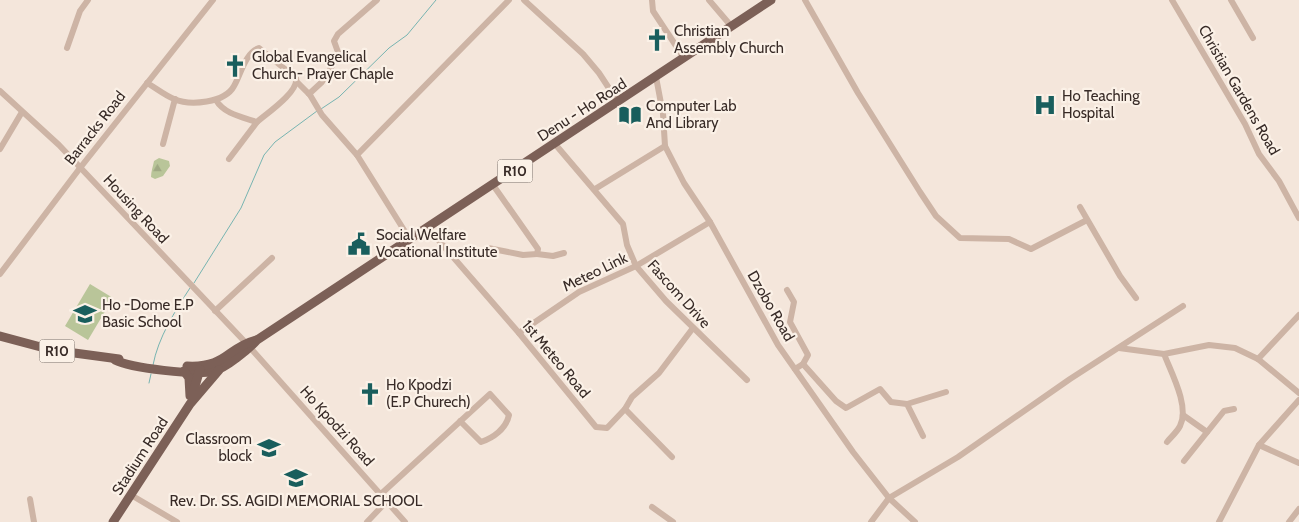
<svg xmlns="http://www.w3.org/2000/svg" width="1299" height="522" viewBox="0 0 1299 522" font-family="Cabin,sans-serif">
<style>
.forest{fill:url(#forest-firs)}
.pitch{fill:#b9c599}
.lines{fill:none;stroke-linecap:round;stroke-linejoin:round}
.stream{stroke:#77b4b1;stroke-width:1}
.minor{stroke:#cdb4a5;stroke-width:6}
.major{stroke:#7c6057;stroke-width:9}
.labels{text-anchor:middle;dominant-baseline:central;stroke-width:4.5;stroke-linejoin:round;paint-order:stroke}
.shield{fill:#fbf1e7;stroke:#726661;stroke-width:1}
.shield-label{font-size:14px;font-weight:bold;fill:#382b27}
.poi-label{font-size:15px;fill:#382b27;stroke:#fbf1e7;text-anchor:start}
.street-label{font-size:15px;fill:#382b27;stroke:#fbf1e7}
</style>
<defs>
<pattern id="forest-firs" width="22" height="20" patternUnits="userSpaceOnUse" patternTransform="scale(1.25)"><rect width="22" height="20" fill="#b9c599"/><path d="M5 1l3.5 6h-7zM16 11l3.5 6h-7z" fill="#a0a984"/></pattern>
</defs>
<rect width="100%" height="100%" fill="#f4e6db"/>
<!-- forest -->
<path class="forest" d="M159 158 169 161 170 166 163 176 155 179 151 177C151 172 153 166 154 161Z"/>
<!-- pitch -->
<polygon class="pitch" points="90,284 113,298 88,340 65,326"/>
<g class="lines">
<!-- stream -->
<g class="stream">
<polyline points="321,109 339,97 389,48 407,35 436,0"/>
<polyline points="194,283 241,208 264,155 275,142 317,111"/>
<path d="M153 365C158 338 175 311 190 288"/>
<polyline points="149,383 151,374"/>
</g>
<!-- minor -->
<g class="minor">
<polyline points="524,0 583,54 599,73 618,102"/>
<polyline points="652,0 653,11 684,58"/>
<polyline points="709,0 732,27"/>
<polyline points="805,0 858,93 920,192 936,216 960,238 1009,239 1031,249 1087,220"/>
<polyline points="1172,0 1245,124 1259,154 1279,181 1299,218"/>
<polyline points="1231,0 1253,38"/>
<polyline points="67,48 80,11 88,0"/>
<polyline points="656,77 663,114 665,146 684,183 710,222 778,345 853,452 889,498 915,522"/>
<polyline points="297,82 310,95 322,115 357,155"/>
<path d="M147 83C156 88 164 95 174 99 190 106 225 103 234 86 241 74 245 53 259 48L296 78C299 92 266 114 257 122 242 117 224 114 216 100"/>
<polyline points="0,91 59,145 246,343 405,522"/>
<polyline points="309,94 322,82 339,55 334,41 338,34 377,0"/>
<polyline points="163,144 175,99"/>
<polyline points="555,144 623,224 627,245 636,266 666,301 747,380"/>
<polyline points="0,149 22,112"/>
<polyline points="229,159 257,122"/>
<polyline points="595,189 665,146"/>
<polyline points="1080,207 1120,276 1136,298"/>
<polyline points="427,227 519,333 596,427 607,428 625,409 672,457"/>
<polyline points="409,238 357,155 509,0"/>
<polyline points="488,248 523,255 537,254 538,249 493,185"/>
<polyline points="537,254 553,256 564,253"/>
<polyline points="0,274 80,168 213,0"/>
<polyline points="787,290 794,302 790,322 808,355 803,364 795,369"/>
<polyline points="215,311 272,258"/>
<polyline points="519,333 579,292 636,266 710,222"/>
<polyline points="1119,348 1164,354 1209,345 1235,348 1258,359 1299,393"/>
<path d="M1164 354C1171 372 1190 407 1180 426 1177 432 1171 437 1167 442"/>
<polyline points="1258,359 1299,315"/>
<polyline points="803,364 836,401 846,408 880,389 891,402 907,404 923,436"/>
<polyline points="907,404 946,392"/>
<polyline points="625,409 632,397 659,373 693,328"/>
<polyline points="1183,415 1207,432"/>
<polyline points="1259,445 1299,463"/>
<polyline points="1184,461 1224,411 1234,409"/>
<path d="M381 494 490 394 509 415C506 429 493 438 481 442L460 421"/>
<polyline points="131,495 177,522"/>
<polyline points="30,499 34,522"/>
<polyline points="652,507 673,522"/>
<polyline points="367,522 387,501"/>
<polyline points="871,522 889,498 958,457 1070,379 1183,306"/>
<polyline points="1219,522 1259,445 1299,400"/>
<polyline points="1289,522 1299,509"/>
</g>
<!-- major -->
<g class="major">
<polyline points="0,336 52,350 119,359"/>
<path d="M115 360C130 368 197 376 214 371 226 368 249 349 257 340L771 0"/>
<path d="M187 366C227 368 226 348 256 340"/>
<polyline points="184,371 189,378 190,396"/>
<polyline points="192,397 200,369"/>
<polyline points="113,522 190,404 219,370"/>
</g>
</g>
<!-- icons -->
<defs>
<symbol id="church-bare" viewBox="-9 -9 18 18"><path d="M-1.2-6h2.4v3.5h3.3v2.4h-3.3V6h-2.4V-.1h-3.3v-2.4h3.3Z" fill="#195e5d" stroke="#fbf1e7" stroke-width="2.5" paint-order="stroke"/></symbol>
<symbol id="hospital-bare" viewBox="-9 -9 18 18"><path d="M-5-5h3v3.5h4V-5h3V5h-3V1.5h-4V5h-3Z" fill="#195e5d" stroke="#fbf1e7" stroke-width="2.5" paint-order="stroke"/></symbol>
<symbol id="library-bare" viewBox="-9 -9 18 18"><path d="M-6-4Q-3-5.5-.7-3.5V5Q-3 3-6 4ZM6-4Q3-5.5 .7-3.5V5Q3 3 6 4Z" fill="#195e5d" stroke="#fbf1e7" stroke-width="2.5" paint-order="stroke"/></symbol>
<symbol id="civic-bare" viewBox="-9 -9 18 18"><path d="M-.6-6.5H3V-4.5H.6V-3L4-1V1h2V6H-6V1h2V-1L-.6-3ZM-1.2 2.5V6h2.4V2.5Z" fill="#195e5d" stroke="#fbf1e7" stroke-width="2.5" paint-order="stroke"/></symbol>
<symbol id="school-bare" viewBox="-9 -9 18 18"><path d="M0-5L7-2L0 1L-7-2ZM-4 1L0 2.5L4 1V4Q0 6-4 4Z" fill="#195e5d" stroke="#fbf1e7" stroke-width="2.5" paint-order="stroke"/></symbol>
</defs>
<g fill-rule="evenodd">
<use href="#church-bare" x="641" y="24" width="32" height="32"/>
<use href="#church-bare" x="219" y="50" width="32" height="32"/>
<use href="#hospital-bare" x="1029" y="89" width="32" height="32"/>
<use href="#library-bare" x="614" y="99" width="32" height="32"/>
<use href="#civic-bare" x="343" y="228" width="32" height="32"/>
<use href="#school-bare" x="69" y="298" width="32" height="32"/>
<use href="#church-bare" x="354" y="378" width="32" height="32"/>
<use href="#school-bare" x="253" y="432" width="32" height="32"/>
<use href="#school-bare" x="280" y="462" width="32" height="32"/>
</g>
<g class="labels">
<!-- shield labels -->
<g class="shield">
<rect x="497.5" y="159.5" width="35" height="23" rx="4"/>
<rect x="39.5" y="339.5" width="35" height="23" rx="4"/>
</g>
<g class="shield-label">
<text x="515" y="171">R10</text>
<text x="57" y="351">R10</text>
</g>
<!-- poi labels -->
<g class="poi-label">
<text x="674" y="31">Christian<tspan x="674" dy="17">Assembly Church</tspan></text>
<text x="252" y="57">Global Evangelical<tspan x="252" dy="17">Church- Prayer Chaple</tspan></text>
<text x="1062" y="96">Ho Teaching<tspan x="1062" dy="17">Hospital</tspan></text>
<text x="646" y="106">Computer Lab<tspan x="646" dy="17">And Library</tspan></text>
<text x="376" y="235">Social Welfare<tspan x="376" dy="17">Vocational Institute</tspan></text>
<text x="102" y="305">Ho -Dome E.P<tspan x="102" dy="17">Basic School</tspan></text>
<text x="386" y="385">Ho Kpodzi<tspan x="386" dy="17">(E.P Churech)</tspan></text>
<text x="252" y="439" text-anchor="end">Classroom<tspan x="252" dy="17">block</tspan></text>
<text x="296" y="501" text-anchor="middle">Rev. Dr. SS. AGIDI MEMORIAL SCHOOL</text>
</g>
<!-- street labels -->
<g class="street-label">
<text transform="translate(1239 90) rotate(60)">Christian Gardens Road</text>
<text transform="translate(582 110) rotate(-33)">Denu - Ho Road</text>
<text transform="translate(95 128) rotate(-52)">Barracks Road</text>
<text transform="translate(136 209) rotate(47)">Housing Road</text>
<text transform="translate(595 272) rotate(-26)">Meteo Link</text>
<text transform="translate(679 294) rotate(48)">Fascom Drive</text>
<text transform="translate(771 306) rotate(60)">Dzobo Road</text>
<text transform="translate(556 359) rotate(50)">1st Meteo Road</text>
<text transform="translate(337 426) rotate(48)">Ho Kpodzi Road</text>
<text transform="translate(140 456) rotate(-57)">Stadium Road</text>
</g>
</g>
</svg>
